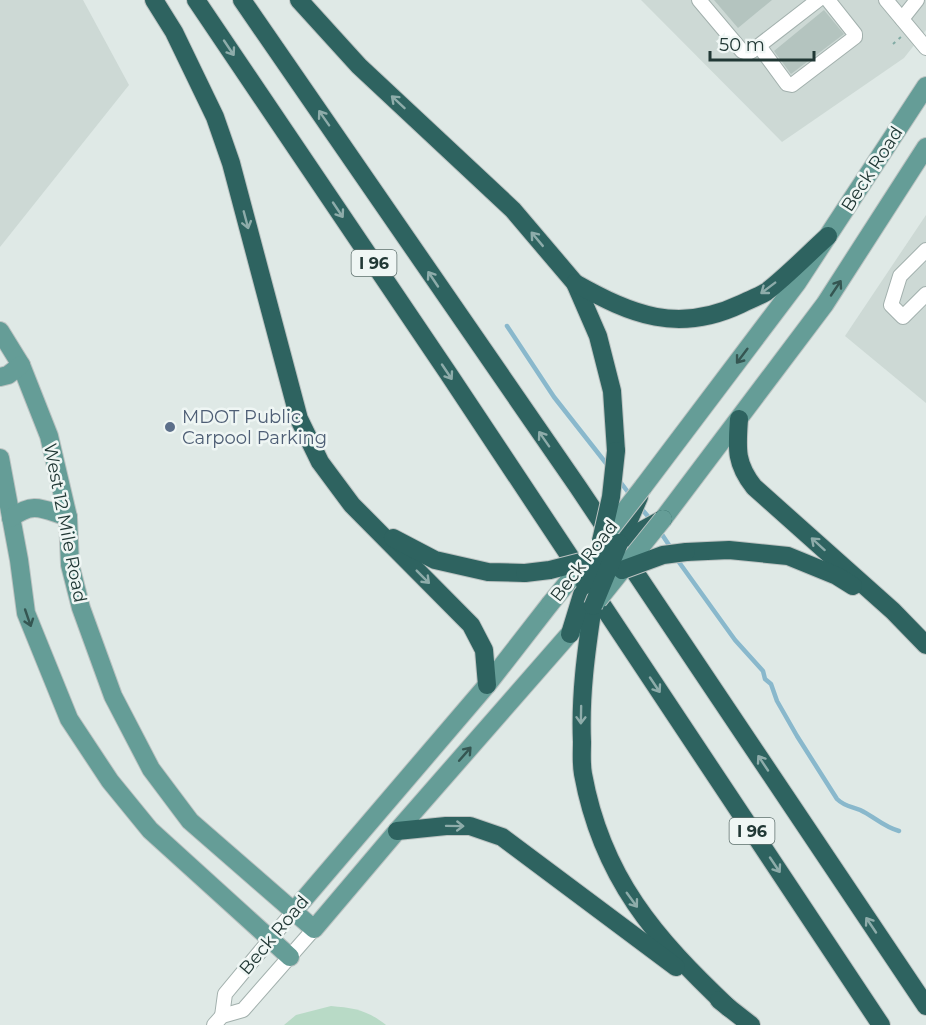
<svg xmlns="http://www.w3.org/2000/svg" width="926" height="1025" viewBox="0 0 926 1025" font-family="Montserrat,sans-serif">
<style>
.built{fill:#cdd9d5}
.green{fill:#b8dac6}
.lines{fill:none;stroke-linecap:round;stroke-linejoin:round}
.stream{stroke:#89b8cc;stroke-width:4.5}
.building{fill:#b4c4bf}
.minor-casing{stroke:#a2b0ad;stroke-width:16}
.major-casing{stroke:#bcc3c2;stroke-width:20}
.highway-casing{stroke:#bcc3c2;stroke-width:20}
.path{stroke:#81aba4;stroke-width:2;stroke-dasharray:3 4.5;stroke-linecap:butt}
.minor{stroke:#fff;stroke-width:14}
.major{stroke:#659d97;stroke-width:18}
.highway{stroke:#2e6360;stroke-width:18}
.major-bridge-casing{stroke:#bcc3c2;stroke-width:20;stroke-linecap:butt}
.highway-bridge-casing{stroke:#bcc3c2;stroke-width:20;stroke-linecap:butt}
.major-bridge{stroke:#659d97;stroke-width:18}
.highway-bridge{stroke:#2e6360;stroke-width:18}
.oneway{stroke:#8eacaa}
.oneway2{stroke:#355652}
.service-dot{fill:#5c6f8a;stroke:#eff6f4;stroke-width:2}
.labels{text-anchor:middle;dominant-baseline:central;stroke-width:5;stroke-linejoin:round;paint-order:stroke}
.shield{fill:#eff6f4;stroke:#5f716e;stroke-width:1.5}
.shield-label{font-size:16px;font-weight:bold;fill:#213835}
.street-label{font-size:18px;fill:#213835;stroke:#eff6f4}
.service-label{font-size:18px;fill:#4e5e75;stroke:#eff6f4;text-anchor:start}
</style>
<rect width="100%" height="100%" fill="#dfe9e6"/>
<!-- built -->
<g class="built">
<polygon points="0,0 83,0 129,85 0,247"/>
<polygon points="641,0 926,0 926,30 904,58 782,142"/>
<polygon points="926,215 926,403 845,336"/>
</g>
<!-- green -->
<path class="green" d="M331 1006C354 1008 367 1010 386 1025H284L296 1015Z"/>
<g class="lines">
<!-- stream -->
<g class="stream">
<polyline points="507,326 554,397 609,467"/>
<polyline points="618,479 631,496"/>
<polyline points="640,507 652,521"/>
<polyline points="659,530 671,548"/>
<path d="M676 558 735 640 763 671 765 679 771 684 777 701 797 736 837 799C846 808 854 806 864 812 877 819 884 827 899 831"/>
</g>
</g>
<!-- building -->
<g class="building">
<polygon points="714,0 772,0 738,28"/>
<polygon points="824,10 844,34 791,74 774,51"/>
</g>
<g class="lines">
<defs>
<g id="minor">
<polyline points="699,0 742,51 748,53 752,51 818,0"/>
<polyline points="886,0 926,48"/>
<polyline points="902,19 917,0"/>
<polyline points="759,46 787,84 792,85 855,37 855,34 828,0"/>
<polyline points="926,250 900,276 891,305 903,317 926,294"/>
<polyline points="222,1016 225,994 293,912"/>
<polyline points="214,1025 222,1016 243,1010 314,929"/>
</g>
<g id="major">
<polyline points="0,331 21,365 49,436 68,517 70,565 81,608 113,696 151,769 190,821 314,929 397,831 579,623"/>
<polyline points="0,377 8,375 21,365"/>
<polyline points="0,458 19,560 26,613 69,719 110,781 150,830 290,957"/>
<polyline points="643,487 797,283 926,86"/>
<path d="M11 518C34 501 42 509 68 517"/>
<polyline points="663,519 825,304 926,147"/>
<polyline points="293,912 487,685 550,604"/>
</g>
<g id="highway">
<polyline points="154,0 174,32 215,117 231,163 299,419 320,462 352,505 471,625 484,650 487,685"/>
<polyline points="196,0 448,373 881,1025"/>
<polyline points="242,0 578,487 926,1006"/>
<polyline points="299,0 359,66 513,210 575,283 598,336 612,391 616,451"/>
<path d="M575 283C632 315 678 334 741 304 749 300 758 297 766 292 786 277 809 253 828 236"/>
<path d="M739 419C737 448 735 463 754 487L893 611 926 645"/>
<polyline points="393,538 435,560 488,572 525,573"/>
<polyline points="619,543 639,497"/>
<polyline points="619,543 663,519"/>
<polyline points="686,552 729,550 788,556 837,576 853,586"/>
<path d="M593 606C586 652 580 696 582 742 582 752 581 763 583 774 602 878 655 938 729 1008"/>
<polyline points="570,634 585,585"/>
<polyline points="397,831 446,826 470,826 502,837 676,967"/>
<polyline points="719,1000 751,1025"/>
</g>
</defs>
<!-- minor casing -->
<use href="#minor" class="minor-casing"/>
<!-- major casing -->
<use href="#major" class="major-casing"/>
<!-- highway casing -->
<use href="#highway" class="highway-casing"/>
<!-- path -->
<polyline class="path" points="893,44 901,37"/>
<!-- minor -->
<use href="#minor" class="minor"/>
<!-- major -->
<use href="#major" class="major"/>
<!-- highway -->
<use href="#highway" class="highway"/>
<defs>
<g id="major-bridge">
<polyline points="601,541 643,487"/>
<polyline points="598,600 663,519"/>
<polyline points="550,604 585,561"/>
</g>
<g id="highway-bridge">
<polyline points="601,541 611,497 616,451"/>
<polyline points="622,570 663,555 686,552"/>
<polyline points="525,573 550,570 585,561"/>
<polyline points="585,585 596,555 619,543"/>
<polyline points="593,606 619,543"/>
</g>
</defs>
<!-- major-bridge casing -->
<use href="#major-bridge" class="major-bridge-casing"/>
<!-- highway-bridge casing -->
<use href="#highway-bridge" class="highway-bridge-casing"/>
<!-- major-bridge -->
<use href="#major-bridge" class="major-bridge"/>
<!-- highway-bridge -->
<use href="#highway-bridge" class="highway-bridge"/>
</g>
<!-- one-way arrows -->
<defs><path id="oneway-shaft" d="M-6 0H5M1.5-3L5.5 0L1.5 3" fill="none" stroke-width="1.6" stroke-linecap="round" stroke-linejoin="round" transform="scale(1.5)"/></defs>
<g class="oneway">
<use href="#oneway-shaft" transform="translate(229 48) rotate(56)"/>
<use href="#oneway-shaft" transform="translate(398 102) rotate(-137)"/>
<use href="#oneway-shaft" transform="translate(324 118) rotate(-125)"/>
<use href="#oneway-shaft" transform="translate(338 210) rotate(56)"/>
<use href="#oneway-shaft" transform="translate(246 220) rotate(75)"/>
<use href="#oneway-shaft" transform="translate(537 239) rotate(-130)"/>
<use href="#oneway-shaft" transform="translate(433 279) rotate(-124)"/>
<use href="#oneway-shaft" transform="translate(768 288) rotate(143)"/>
<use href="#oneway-shaft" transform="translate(447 372) rotate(56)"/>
<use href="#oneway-shaft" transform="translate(544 439) rotate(-125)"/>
<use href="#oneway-shaft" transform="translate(818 544) rotate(-138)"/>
<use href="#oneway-shaft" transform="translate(423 577) rotate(45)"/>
<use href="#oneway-shaft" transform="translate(655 685) rotate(56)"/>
<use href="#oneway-shaft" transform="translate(581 715) rotate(91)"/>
<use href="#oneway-shaft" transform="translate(763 763) rotate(-124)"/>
<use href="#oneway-shaft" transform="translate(455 826) rotate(1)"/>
<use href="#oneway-shaft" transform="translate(775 865) rotate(56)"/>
<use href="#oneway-shaft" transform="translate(632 900) rotate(54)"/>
<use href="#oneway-shaft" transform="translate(871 925) rotate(-124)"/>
</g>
<g class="oneway2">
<use href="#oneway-shaft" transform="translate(836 288) rotate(-56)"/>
<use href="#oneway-shaft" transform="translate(742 356) rotate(127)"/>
<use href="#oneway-shaft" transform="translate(28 618) rotate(71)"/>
<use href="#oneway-shaft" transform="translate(465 754) rotate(-49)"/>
</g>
<!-- markers -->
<circle class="service-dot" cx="170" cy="427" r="6"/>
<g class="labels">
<!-- shield labels -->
<g class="shield">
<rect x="351.5" y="250" width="45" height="26" rx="4.5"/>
<rect x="729.5" y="818" width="45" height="26" rx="4.5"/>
</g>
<g class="shield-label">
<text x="374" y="263">I 96</text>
<text x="752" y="831">I 96</text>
</g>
<!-- street labels -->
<g class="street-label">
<text transform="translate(872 169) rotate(-57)">Beck Road</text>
<text transform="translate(65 523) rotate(79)">West 12 Mile Road</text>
<text transform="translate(584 561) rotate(-52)">Beck Road</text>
<text transform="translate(274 935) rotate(-50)">Beck Road</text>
</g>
<!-- service labels -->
<g class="service-label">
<text x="182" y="417">MDOT Public<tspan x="182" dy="21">Carpool Parking</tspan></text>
</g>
</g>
<!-- scale -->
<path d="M710 51v9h104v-9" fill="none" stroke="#213835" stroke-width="3"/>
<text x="719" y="51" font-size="18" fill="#213835" stroke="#eff6f4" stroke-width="4.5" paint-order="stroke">50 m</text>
</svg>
